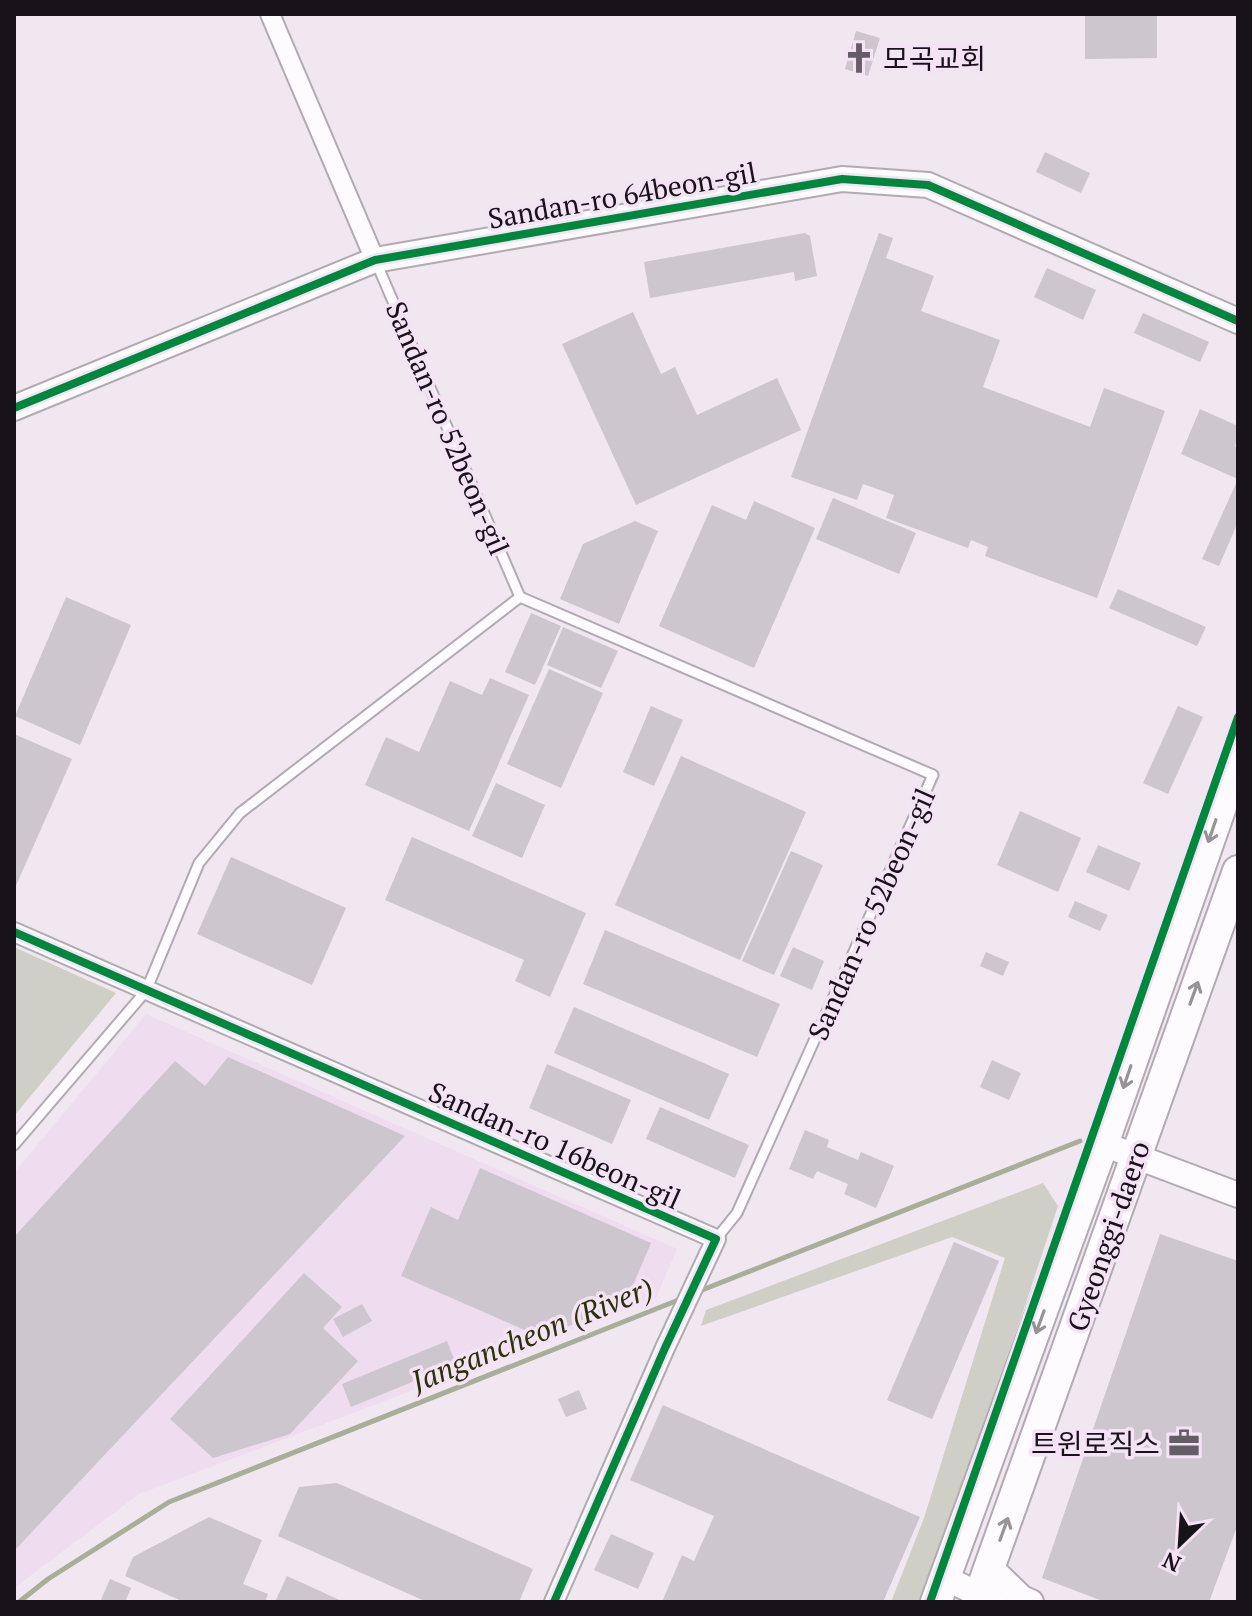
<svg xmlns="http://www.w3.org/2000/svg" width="1252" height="1616" viewBox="0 0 1252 1616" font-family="'PT Serif','Noto Sans KR',serif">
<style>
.built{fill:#edddef}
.green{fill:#d0cfc7}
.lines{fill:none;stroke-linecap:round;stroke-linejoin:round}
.stream{stroke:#aaad9a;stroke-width:5}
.building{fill:#cdc6ce}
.service-casing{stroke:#b1aab2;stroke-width:13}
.minor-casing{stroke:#b1aab2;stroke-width:22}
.tertiary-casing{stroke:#b1aab2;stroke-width:28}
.primary-casing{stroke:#b1aab2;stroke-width:34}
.service{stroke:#fdfbfd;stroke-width:9}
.minor{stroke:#fdfbfd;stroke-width:18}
.tertiary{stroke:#fdfbfd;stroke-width:24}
.primary{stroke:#fdfbfd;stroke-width:30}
.cycleway-casing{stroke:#f4e3f5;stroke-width:13}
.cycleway{stroke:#00873e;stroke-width:8}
.oneway{stroke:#969296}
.labels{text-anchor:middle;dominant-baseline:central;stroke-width:7;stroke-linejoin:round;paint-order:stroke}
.poi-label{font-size:28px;fill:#181219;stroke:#f4e3f5;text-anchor:start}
.street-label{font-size:28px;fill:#181219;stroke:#f4e3f5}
.water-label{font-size:30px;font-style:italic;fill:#2a3209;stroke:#f4e3f5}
</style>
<rect width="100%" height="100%" fill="#f0e7f1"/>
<!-- built -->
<polygon class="built" points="146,1014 677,1249 656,1298 139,1494 14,1588 14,1173"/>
<!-- green -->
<g class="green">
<polygon points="14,947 116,993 14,1116"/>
<polygon points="1043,1183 1058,1206 927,1602 891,1602 924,1518 1005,1258 952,1237 701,1326 706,1310"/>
</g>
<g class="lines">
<!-- stream -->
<g class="stream">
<polyline points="697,1292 1080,1141"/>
<polyline points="19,1602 48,1579 169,1502 681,1299"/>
</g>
</g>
<!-- building -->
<g class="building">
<polygon points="1085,14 1157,14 1157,58 1085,59"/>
<polygon points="856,31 880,38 868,76 845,69"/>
<polygon points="1045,152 1090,173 1081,193 1036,172"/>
<polygon points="805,233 810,236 817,276 795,281 794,272 650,298 644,262"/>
<polygon points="879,233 893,238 886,258 934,276 921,311 1000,340 983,387 1090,427 1104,388 1165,411 1097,598 985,556 988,547 971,540 968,548 886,518 894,495 863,484 857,500 791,477"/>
<polygon points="1047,268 1096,290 1083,320 1034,297"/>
<polygon points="633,312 661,374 675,367 697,415 777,378 801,430 636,505 562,344"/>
<polygon points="1143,313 1209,342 1200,362 1134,333"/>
<polygon points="1200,409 1238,426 1235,447 1238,448 1238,522 1219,566 1202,559 1238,479 1181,454"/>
<polygon points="833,498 916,533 899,574 816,539"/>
<polygon points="754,501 815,528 754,668 659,626 712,505 746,520"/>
<polygon points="635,521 658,531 619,624 560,599 583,544"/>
<polygon points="1118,589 1206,627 1197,646 1109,608"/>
<polygon points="66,597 131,625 80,745 15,716"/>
<polygon points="531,613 561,626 535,685 505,672"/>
<polygon points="563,627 618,651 601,688 547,665"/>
<polygon points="549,669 603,693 561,788 507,764"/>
<polygon points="490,678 529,695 469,831 365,785 386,737 419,752 450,681 482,695"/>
<polygon points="651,706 683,720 654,786 623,772"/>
<polygon points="1178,706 1203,717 1168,794 1143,783"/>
<polygon points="14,734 72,759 14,890"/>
<polygon points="681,756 806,812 740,960 615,905"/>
<polygon points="496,783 545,805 522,858 472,836"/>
<polygon points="1020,811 1081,838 1058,892 997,865"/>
<polygon points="412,837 586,913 550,997 515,981 524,960 385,900"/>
<polygon points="1098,845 1141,863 1129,891 1086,872"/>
<polygon points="791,851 823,865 774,975 742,961"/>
<polygon points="231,857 346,908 312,985 197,934"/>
<polygon points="1075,901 1108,915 1100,931 1068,917"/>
<polygon points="605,930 780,1004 757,1057 583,984"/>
<polygon points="793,947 824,961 812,990 780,976"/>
<polygon points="986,952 1009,962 1003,976 980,966"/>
<polygon points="574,1007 729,1074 709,1120 554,1053"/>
<polygon points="228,1057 405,1136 14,1551 14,1237 175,1061 205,1086"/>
<polygon points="992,1060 1021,1073 1009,1100 980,1087"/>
<polygon points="547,1064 631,1100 612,1144 529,1108"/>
<polygon points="660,1107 749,1145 735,1178 646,1139"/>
<polygon points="805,1130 829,1140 827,1147 858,1160 861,1152 894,1166 876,1208 844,1194 848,1184 817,1171 813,1179 789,1169"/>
<polygon points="480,1168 651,1243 627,1299 543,1338 401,1276 431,1207 458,1220"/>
<polygon points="1160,1234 1238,1261 1238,1524 1209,1602 1105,1602 1042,1578"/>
<polygon points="954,1242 999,1261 932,1419 887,1400"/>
<polygon points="304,1273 342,1307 323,1328 358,1361 290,1434 213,1458 170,1419"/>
<polygon points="362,1304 372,1321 343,1337 333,1319"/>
<polygon points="447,1341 456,1364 351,1407 342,1384"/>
<polygon points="579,1390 587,1409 566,1417 558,1399"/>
<polygon points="663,1405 920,1517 883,1602 662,1602 682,1555 694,1561 714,1516 630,1480"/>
<polygon points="337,1483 533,1569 519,1602 427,1602 278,1536 299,1487"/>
<polygon points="209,1517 262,1540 243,1584 268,1594 265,1602 184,1602 125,1576 133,1557"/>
<polygon points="611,1534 654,1553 638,1589 594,1570"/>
<polygon points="287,1576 344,1602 275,1602"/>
<polygon points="110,1579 131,1588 125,1602 100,1602"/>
</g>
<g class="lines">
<defs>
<g id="service">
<polyline points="376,262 520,597"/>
<polyline points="14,1145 146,991 199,863 240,813 520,597 933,775 737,1213 716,1239"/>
</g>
<g id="minor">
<polyline points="270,14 375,260"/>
<polyline points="14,932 716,1239 665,1348 554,1602"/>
</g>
<g id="tertiary">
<polyline points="14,408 375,260 842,179 928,185 1238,321"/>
<polyline points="1103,1144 1238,1195"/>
<polyline points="990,1567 1022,1598 1031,1602"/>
<polyline points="945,1578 995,1602"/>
</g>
<g id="primary">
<polyline points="936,1602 1103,1144 1238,758"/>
<polyline points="977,1602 1238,871"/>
</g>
</defs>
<!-- service casing -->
<use href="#service" class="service-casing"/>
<!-- minor casing -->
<use href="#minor" class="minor-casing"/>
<!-- tertiary casing -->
<use href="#tertiary" class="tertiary-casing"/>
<!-- primary casing -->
<use href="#primary" class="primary-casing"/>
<!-- service -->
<use href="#service" class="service"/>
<!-- minor -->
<use href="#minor" class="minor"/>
<!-- tertiary -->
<use href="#tertiary" class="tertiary"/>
<!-- primary -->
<use href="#primary" class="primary"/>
<defs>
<g id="cycleway">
<polyline points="14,408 375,260 842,179 928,185 1238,321"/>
<polyline points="14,932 716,1239 665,1348 554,1602"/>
<polyline points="930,1602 1238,717"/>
</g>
</defs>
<!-- cycleway casing -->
<use href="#cycleway" class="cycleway-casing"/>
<!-- cycleway -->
<use href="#cycleway" class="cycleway"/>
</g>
<!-- one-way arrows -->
<defs><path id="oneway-shaft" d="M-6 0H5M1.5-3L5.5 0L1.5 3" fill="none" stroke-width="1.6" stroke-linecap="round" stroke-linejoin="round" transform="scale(2)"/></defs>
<g class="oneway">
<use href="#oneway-shaft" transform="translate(1212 831) rotate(109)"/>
<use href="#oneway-shaft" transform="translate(1194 993) rotate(-70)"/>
<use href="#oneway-shaft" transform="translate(1127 1077) rotate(109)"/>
<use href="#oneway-shaft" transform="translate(1040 1322) rotate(110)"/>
<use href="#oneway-shaft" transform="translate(1004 1529) rotate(-70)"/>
</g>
<!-- icons -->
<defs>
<symbol id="church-bare" viewBox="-9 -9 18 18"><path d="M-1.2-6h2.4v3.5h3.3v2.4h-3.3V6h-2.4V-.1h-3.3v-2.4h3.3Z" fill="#645d65" stroke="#f4e3f5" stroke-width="2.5" paint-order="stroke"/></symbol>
<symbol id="office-bare" viewBox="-9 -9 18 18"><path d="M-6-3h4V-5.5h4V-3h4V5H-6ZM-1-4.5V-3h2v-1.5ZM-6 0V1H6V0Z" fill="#645d65" stroke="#f4e3f5" stroke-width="2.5" paint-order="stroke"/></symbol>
</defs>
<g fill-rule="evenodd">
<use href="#church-bare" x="837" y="36" width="44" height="44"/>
<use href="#office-bare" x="1162" y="1421" width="44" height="44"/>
</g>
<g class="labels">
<!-- poi labels -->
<g class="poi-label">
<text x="883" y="58">모곡교회</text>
<text x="1160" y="1443" text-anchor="end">트윈로직스</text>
</g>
<!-- street labels -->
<g class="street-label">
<text transform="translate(622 195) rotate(-10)">Sandan-ro 64beon-gil</text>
<text transform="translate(448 428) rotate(67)">Sandan-ro 52beon-gil</text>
<text transform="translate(871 914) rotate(-66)">Sandan-ro 52beon-gil</text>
<text transform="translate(555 1145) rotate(24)">Sandan-ro 16beon-gil</text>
<text transform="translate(1108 1236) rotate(-71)">Gyeonggi-daero</text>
</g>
<!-- water labels -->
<g class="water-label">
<text transform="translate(532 1334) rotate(-22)">Jangancheon (River)</text>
</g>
</g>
<!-- border -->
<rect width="1252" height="1616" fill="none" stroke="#181219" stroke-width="32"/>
<!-- north arrow -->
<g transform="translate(1180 1544) rotate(205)" stroke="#f4e3f5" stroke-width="6" paint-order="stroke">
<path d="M0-6L14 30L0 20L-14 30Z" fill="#181219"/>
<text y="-12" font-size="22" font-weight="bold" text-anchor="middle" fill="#181219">N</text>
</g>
</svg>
